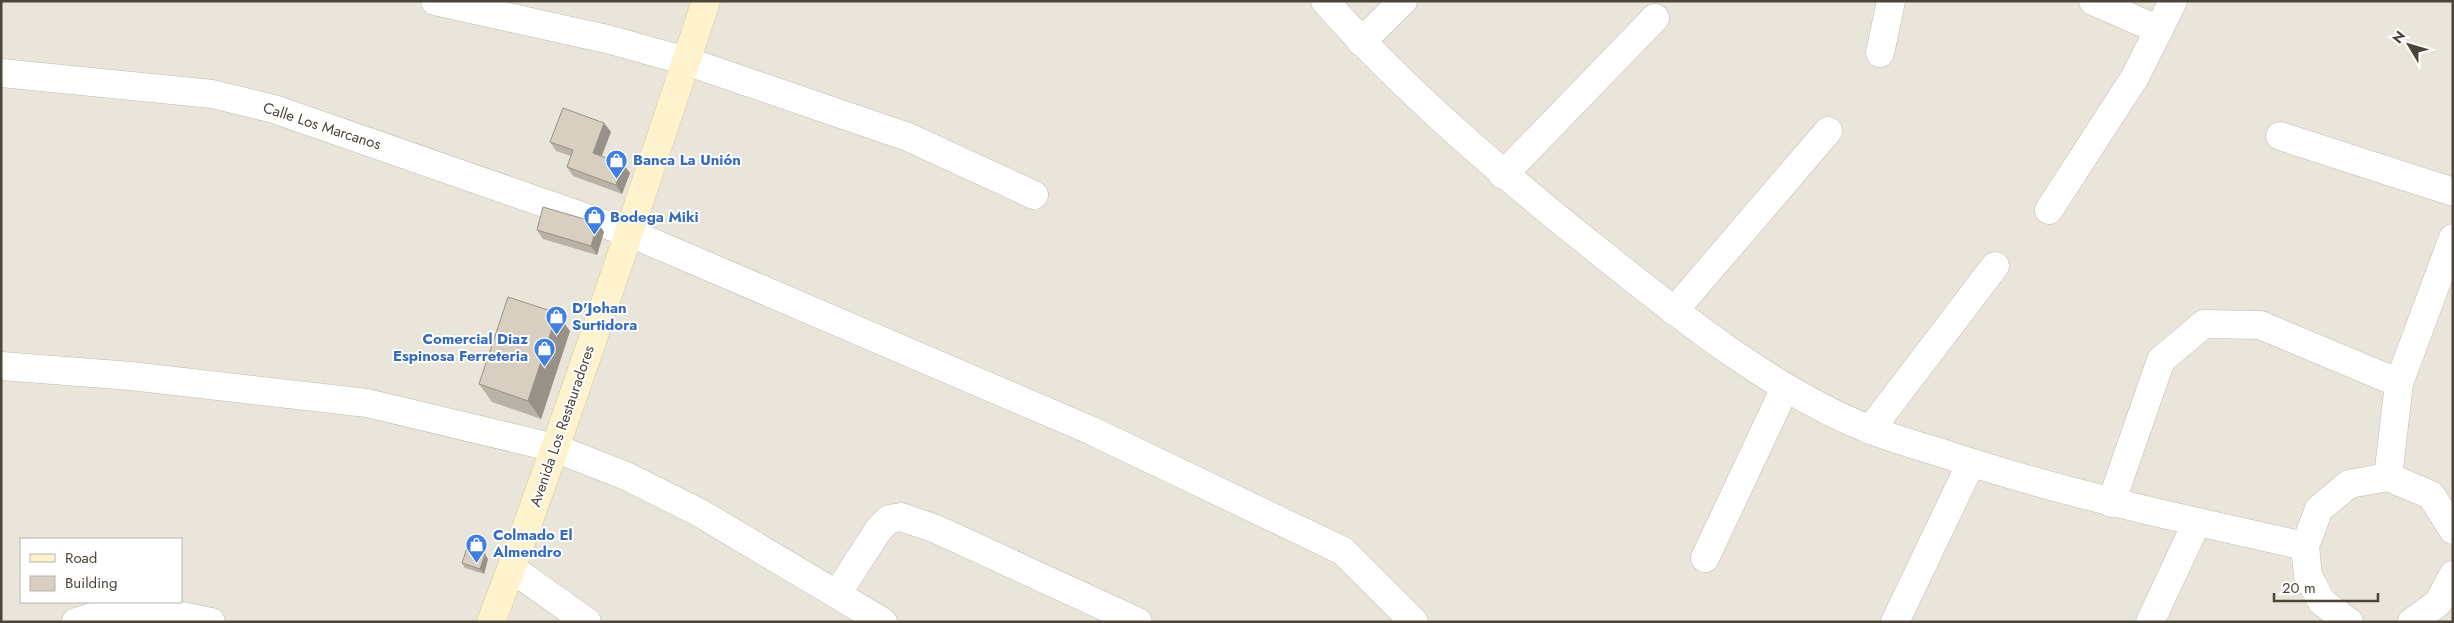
<svg xmlns="http://www.w3.org/2000/svg" width="2454" height="623" viewBox="0 0 2454 623" font-family="Jost,sans-serif">
<style>
.residential{fill:#eae5da;fill-rule:evenodd}
.lines{fill:none;stroke-linecap:round;stroke-linejoin:round}
.street-casing{stroke:#c2bbae;stroke-width:29}
.secondary-casing{stroke:#d6c79b;stroke-width:29}
.street{stroke:#fff;stroke-width:28}
.secondary{stroke:#fff3cd;stroke-width:28}
.wall{fill:#bab2a6}
.shaded-wall{fill:#979187}
.building{fill:#d8cfc1;stroke:#979187}
.labels{text-anchor:middle;dominant-baseline:central;stroke-width:4;stroke-linejoin:round;paint-order:stroke}
.street-label{font-size:15px;fill:#4b4439;stroke:#fff}
.shop-label{font-size:15px;font-weight:bold;fill:#366cbe;stroke:#fff;text-anchor:start}
</style>
<rect width="100%" height="100%" fill="#f6f3ec"/>
<!-- residential -->
<path class="residential" d="M1 1H2453V622H1ZM21 539H181V602H21Z"/>
<g class="lines">
<defs>
<g id="street">
<polyline points="435,1 607,39 686,61 908,137 1034,195"/>
<path d="M1325 1C1409 96 1507 178 1606 257 1685 320 1777 393 1871 430 1894 439 1918 446 1942 453 2061 493 2183 519 2305 546"/>
<polyline points="2093,1 2159,30"/>
<polyline points="1361,42 1403,1"/>
<polyline points="1880,53 1891,1"/>
<polyline points="1,73 212,94 274,109 630,233 1090,430 1343,551 1414,622"/>
<polyline points="2280,136 2453,192"/>
<polyline points="1503,175 1655,18"/>
<polyline points="2049,210 2135,77 2173,1"/>
<polyline points="1674,311 1828,131"/>
<polyline points="1,366 131,376 367,403 555,448 626,476 700,513 883,622"/>
<polyline points="1870,430 1995,266"/>
<polyline points="2388,477 2399,383 2453,238"/>
<polyline points="2111,503 2161,360 2204,324 2260,325 2399,383"/>
<polyline points="1705,558 1785,388"/>
<polyline points="511,568 587,622"/>
<polyline points="837,594 879,529 889,519 901,517 936,529 1138,622"/>
<polyline points="76,622 120,608 147,609 211,622"/>
<polyline points="1895,622 1971,463"/>
<polyline points="2150,622 2197,522"/>
<polyline points="2349,622 2322,602 2308,576 2305,546 2319,509 2349,484 2388,477 2431,495 2453,530"/>
<polyline points="2412,622 2438,603 2453,575"/>
</g>
<path id="secondary" d="M491 622C569 417 637 209 706 1"/>
</defs>
<!-- street casing -->
<use href="#street" class="street-casing"/>
<!-- secondary casing -->
<use href="#secondary" class="secondary-casing"/>
<!-- street -->
<use href="#street" class="street"/>
<!-- secondary -->
<use href="#secondary" class="secondary"/>
</g>
<!-- wall -->
<g class="wall">
<polygon points="604,123 611,132 602,156 623,164 630,173 622,194 573,176 567,167 571,156 556,151 550,142"/>
<polygon points="598,223 604,232 597,255 543,239 537,230"/>
<polygon points="570,331 541,419 492,402 479,384"/>
<polygon points="488,559 484,574 465,568 462,563"/>
</g>
<!-- shaded-wall -->
<g class="shaded-wall">
<polygon points="604,123 611,132 599,162 593,153"/>
<polygon points="623,164 630,173 622,194 616,185"/>
<polygon points="598,223 604,232 597,255 591,246"/>
<polygon points="557,313 570,331 541,419 528,401"/>
<polygon points="485,554 488,559 484,574 480,569"/>
</g>
<!-- building -->
<g class="building">
<polygon points="563,108 604,123 593,153 623,164 616,185 567,167 573,150 550,142"/>
<polygon points="543,207 598,223 591,246 537,230"/>
<polygon points="508,297 557,313 528,401 479,384"/>
<polygon points="467,548 485,554 480,569 462,563"/>
</g>
<!-- icons -->
<defs>
<symbol id="shop-pin" viewBox="-11 -11 22 30"><path d="M0 17L-7.5 6A9.5 9.5 0 1 1 7.5 6Z" fill="#3f7fe0" stroke="#fff"/><path d="M-5-2.5h2.3a2.7 3.5 0 0 1 5.4 0H5L5.5 6h-11ZM-1.5-2.5h3a1.5 2.3 0 0 0-3 0Z" fill="#fff"/></symbol>
</defs>
<g fill-rule="evenodd">
<use href="#shop-pin" x="604" y="148" width="25" height="34"/>
<use href="#shop-pin" x="582" y="204" width="25" height="34"/>
<use href="#shop-pin" x="544" y="304" width="25" height="34"/>
<use href="#shop-pin" x="532" y="336" width="25" height="34"/>
<use href="#shop-pin" x="464" y="532" width="25" height="34"/>
</g>
<g class="labels">
<!-- street labels -->
<g class="street-label">
<text transform="translate(322 126) rotate(18)">Calle Los Marcanos</text>
<text transform="translate(562 426) rotate(-71)">Avenida Los Restauradores</text>
</g>
<!-- shop labels -->
<g class="shop-label">
<text x="633" y="160">Banca La Unión</text>
<text x="610" y="217">Bodega Miki</text>
<text x="572" y="308">D'Johan<tspan x="572" dy="17">Surtidora</tspan></text>
<text x="528" y="339" text-anchor="end">Comercial Diaz<tspan x="528" dy="17">Espinosa Ferreteria</tspan></text>
<text x="493" y="535">Colmado El<tspan x="493" dy="17">Almendro</tspan></text>
</g>
</g>
<!-- border -->
<rect width="2454" height="623" fill="none" stroke="#4b4439" stroke-width="5"/>
<!-- legend -->
<rect x="20" y="538" width="162" height="65" fill="#ffffff" stroke="#b7b4b0"/>
<rect x="30" y="554" width="25" height="8" fill="#fff3cd" stroke="#b7b4b0"/>
<text x="65" y="563" font-size="15" fill="#4b4439">Road</text>
<rect x="30" y="576" width="25" height="15" fill="#d8cfc1" stroke="#b7b4b0"/>
<text x="65" y="588" font-size="15" fill="#4b4439">Building</text>
<!-- north arrow -->
<g transform="translate(2409 45) rotate(308)" stroke="#ffffff" stroke-width="4" paint-order="stroke">
<path d="M0-4L9 19L0 12L-9 19Z" fill="#4b4439"/>
<text y="-8" font-size="14" font-weight="bold" text-anchor="middle" fill="#4b4439">N</text>
</g>
<!-- scale -->
<path d="M2274 593v8h104v-8" fill="none" stroke="#4b4439" stroke-width="2.5"/>
<text x="2282" y="593" font-size="15" fill="#4b4439" stroke="#ffffff" stroke-width="4" paint-order="stroke">20 m</text>
</svg>
